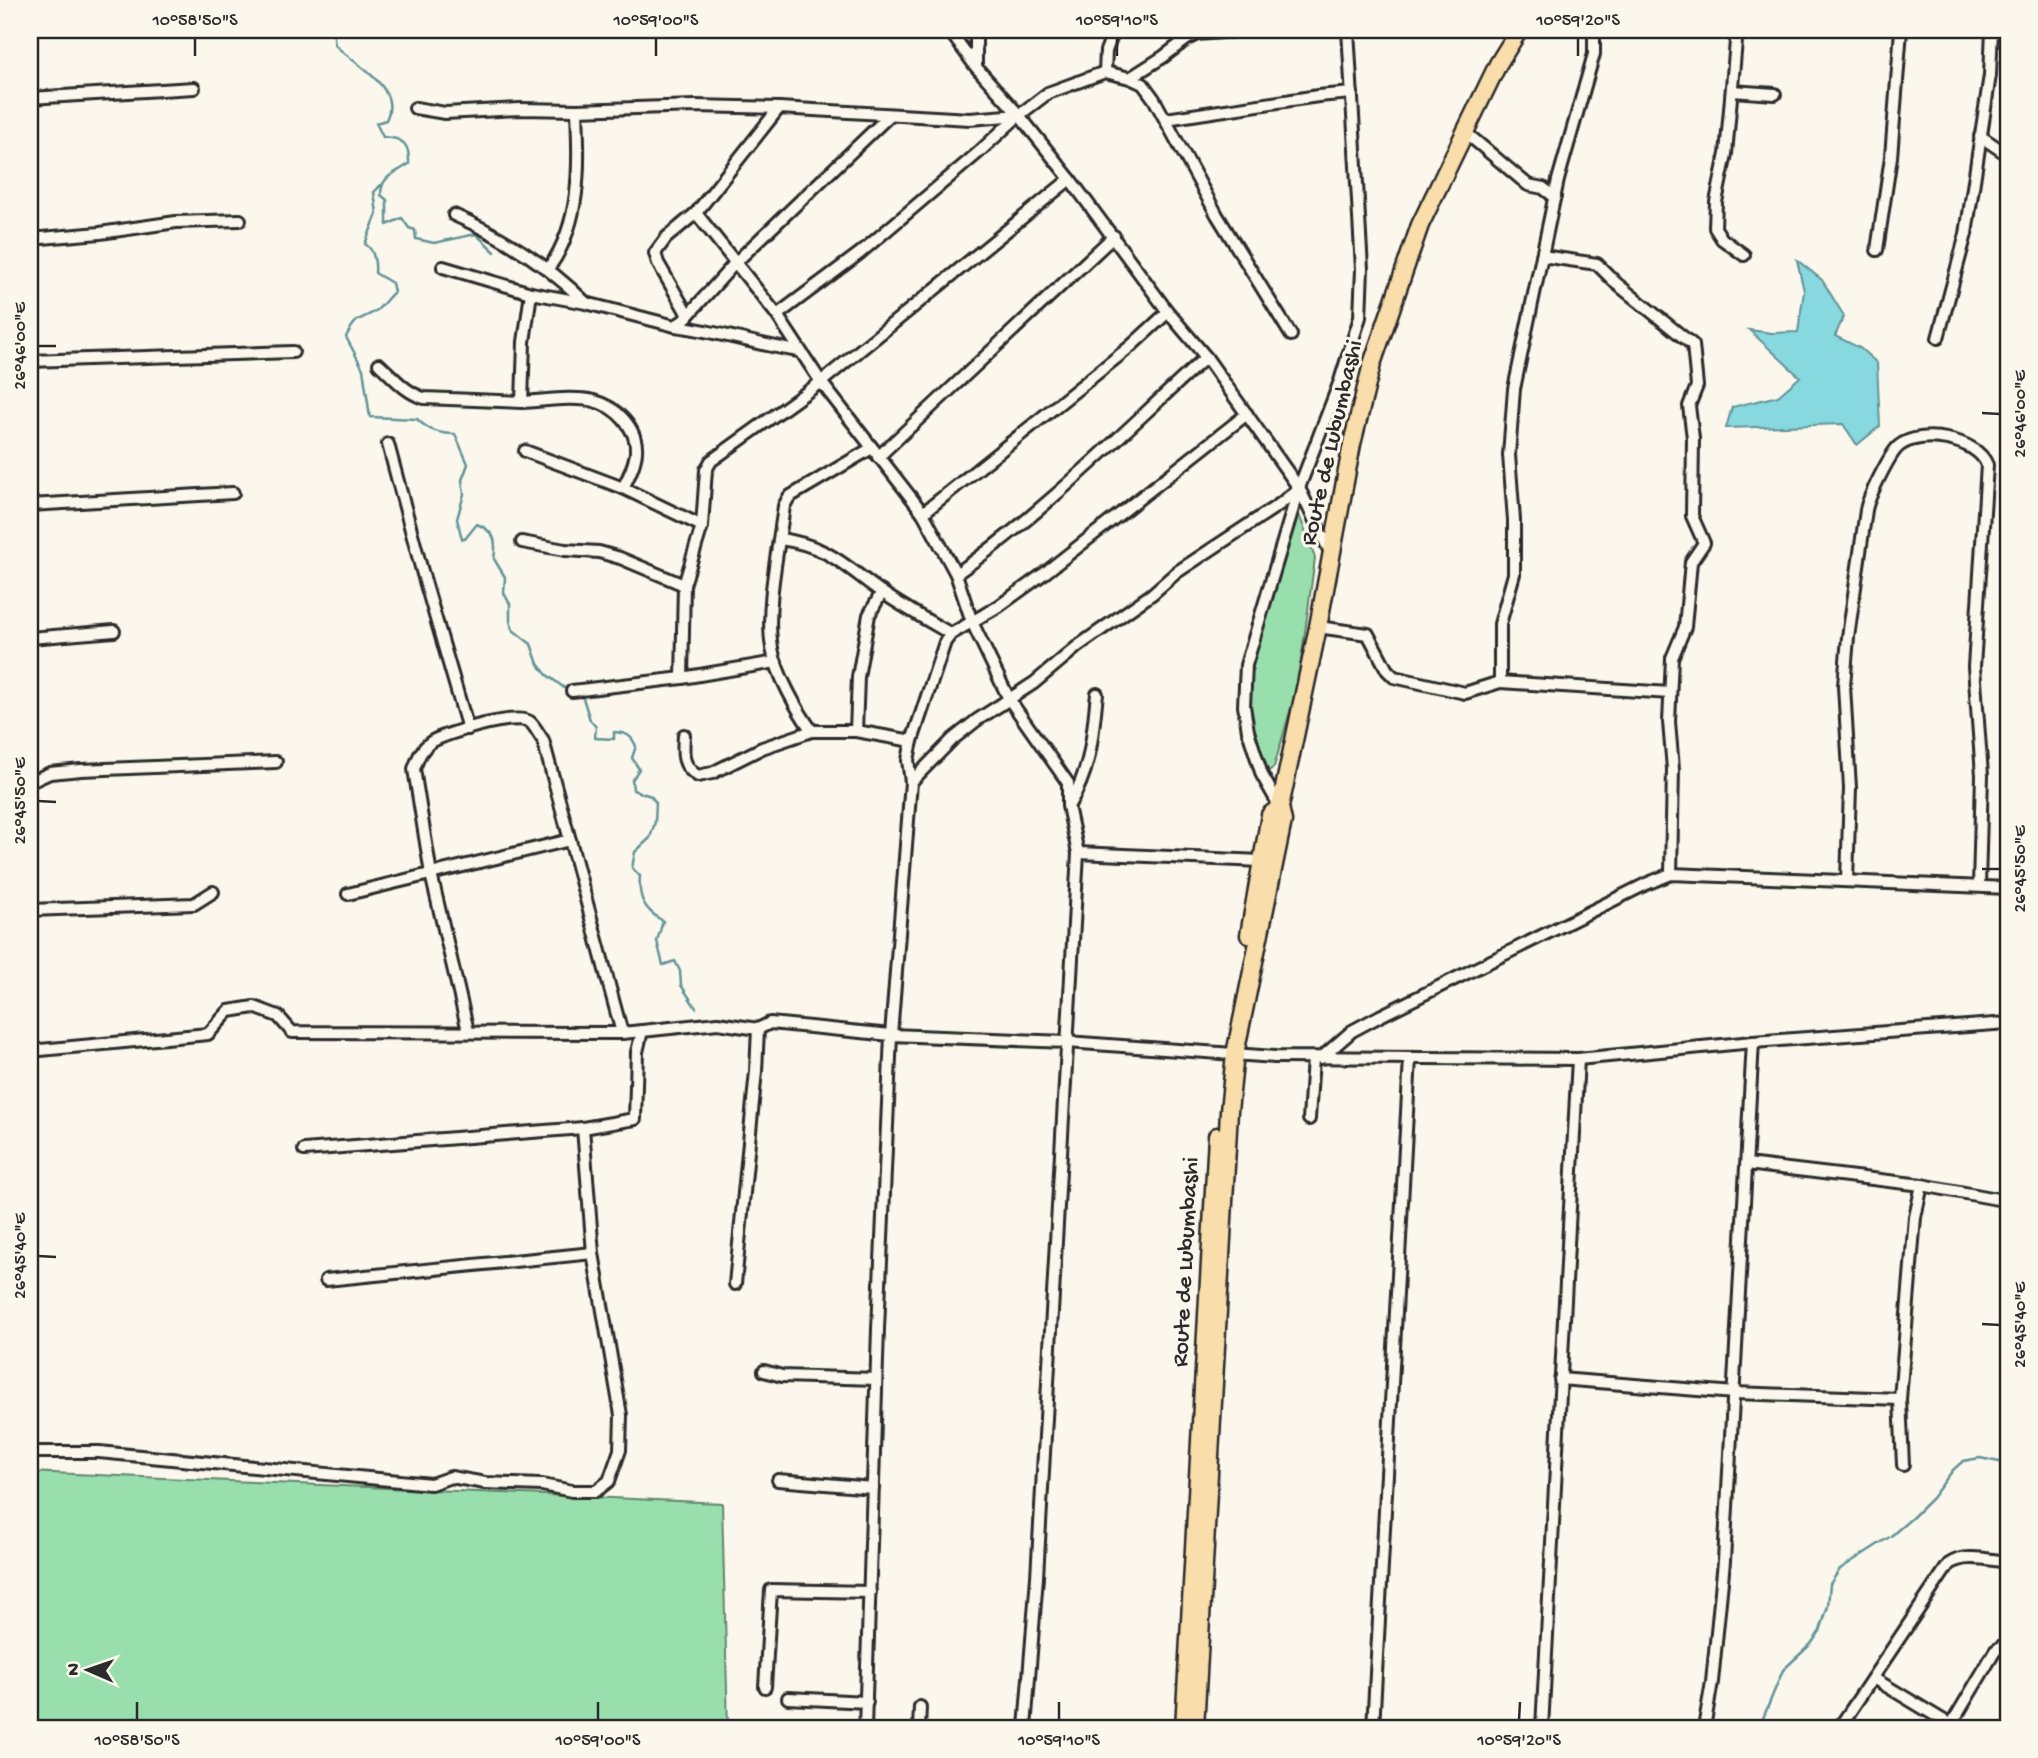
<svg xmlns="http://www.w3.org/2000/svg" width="2038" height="1758" viewBox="0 0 2038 1758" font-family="'Gochi Hand',sans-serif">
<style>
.green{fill:#99dfad;stroke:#62856c;stroke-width:2}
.water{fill:#87d8df;stroke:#629397;stroke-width:2}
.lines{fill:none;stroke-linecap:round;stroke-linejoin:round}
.stream{stroke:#629397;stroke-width:2.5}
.minor-casing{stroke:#2b2b2b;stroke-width:16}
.highway-casing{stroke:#2b2b2b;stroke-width:21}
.minor{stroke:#fbf7ec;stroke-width:10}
.highway{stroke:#f9ddab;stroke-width:16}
.ticks{fill:none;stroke:#2b2b2b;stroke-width:2.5}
.labels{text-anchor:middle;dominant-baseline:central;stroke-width:6;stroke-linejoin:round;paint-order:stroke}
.street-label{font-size:24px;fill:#2b2b2b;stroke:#fbf7ec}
.neatline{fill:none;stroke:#2b2b2b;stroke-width:2.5}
.ticks-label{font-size:18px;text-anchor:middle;fill:#2b2b2b}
</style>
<rect width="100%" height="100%" fill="#fbf7ec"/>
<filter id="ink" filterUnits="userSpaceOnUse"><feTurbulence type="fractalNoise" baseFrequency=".0143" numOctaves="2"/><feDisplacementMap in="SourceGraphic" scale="14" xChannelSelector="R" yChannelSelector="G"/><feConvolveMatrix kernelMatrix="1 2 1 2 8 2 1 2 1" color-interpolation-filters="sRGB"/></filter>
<g filter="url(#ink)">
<!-- green -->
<g class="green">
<polygon points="1297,509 1315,558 1298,683 1274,767 1266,773 1249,726 1248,663"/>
<polygon points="30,1472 722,1503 728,1728 30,1728"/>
</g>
<!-- water -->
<polygon class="water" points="1797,260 1822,280 1844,316 1835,336 1860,348 1877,363 1880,426 1857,445 1843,424 1726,428 1732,407 1778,396 1800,377 1749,330 1772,333 1798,332 1804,291"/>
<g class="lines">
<!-- stream -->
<g class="stream">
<path d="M333 30 335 45C353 64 403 86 386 120L376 123 383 137C403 138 410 144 409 164 395 174 381 175 381 195L387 200V225L402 218 409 228 415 230 416 239 434 243 476 234 495 252"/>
<path d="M381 185 374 192 377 214 365 244C374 249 376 263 375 273L392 283 394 292C388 297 383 305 377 310 360 322 358 313 346 337L363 369 370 417 417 419C428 430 439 434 455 434L468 464 462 480 464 494 457 519 462 539H465L477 524C495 532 497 540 494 559L505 577 504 593 510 604V621L513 630 531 644 538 664 547 675 567 690"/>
<path d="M576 695 583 698 590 720 596 727 595 738 614 739V732C627 733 631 735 636 746L632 758 639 769 632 780 633 790 651 796 656 803 655 822 650 838 635 852 632 868 640 876C638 898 644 910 663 921L657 941 663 965 675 961 680 971 681 985 696 1008"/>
<polyline points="1759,1728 1783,1670 1811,1644 1820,1631 1828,1606 1830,1584 1840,1569 1891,1536 1913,1517 1932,1498 1953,1470 1963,1461 1980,1458 2004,1463 2008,1461"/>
</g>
<defs>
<g id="minor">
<polyline points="949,30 976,67 1019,115 1070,179 1168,312 1206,357 1299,488 1331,554"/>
<polyline points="1737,30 1726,154 1716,202 1715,228 1722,239 1744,255"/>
<polyline points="976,65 976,30"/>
<polyline points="1105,72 1106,51 1114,30"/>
<polyline points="1130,78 1163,57 1187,39 1197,34 1250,30"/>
<polyline points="1732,91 1775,94"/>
<polyline points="30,98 194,88"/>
<polyline points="415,108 445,113 520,109 577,110 695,106 779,108 970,119 1019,115"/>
<polyline points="1166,119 1318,96 1352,93"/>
<polyline points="1465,132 1528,185 1543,188 1555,197"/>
<polyline points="1980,136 2008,155"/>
<polyline points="696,213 777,315 821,382 923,513 956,574 972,622 1009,699 1068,783 1068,806 1078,853 1037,1577 1025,1728"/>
<path d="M454 215C504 237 547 264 586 303"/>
<polyline points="30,239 100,233 176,222 240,220"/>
<polyline points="1877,250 1891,157 1901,30"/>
<polyline points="1542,256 1597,264 1617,284 1693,345 1697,386 1689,406 1693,438 1692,516 1704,543 1691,562 1685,627 1672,658 1669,722 1673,769 1671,874"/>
<polyline points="443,267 531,293 586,303 675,326 683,321 736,262 890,115"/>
<path d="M549 268C582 221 579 165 577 110"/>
<polyline points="688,315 658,263 655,253 666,238 696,213 779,108"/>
<polyline points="777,315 860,253 979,152 1019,115 1048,93 1105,72 1130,78 1143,84 1154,99 1217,215 1291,335"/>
<path d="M675 326C717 331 757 345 799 351"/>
<polyline points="1938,338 1966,234 1990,75 1992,30"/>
<polyline points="30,361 293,352"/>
<path d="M379 364C393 377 406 393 424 398L522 402 524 342 531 293"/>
<path d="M522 402C545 401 571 396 594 401 615 406 638 428 636 452 635 464 629 476 623 488"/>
<polyline points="388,444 422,571 468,729"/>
<polyline points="525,451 623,488 702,526"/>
<polyline points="878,457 1114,236"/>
<polyline points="30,505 233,493"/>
<polyline points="923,513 1131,346 1168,312"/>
<path d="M780 539C826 545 844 565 880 591 903 607 927 620 951 634"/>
<polyline points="522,542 565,550 599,552 620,558 684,585"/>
<path d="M956 574C1046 511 1124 431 1206 357"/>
<polyline points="882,592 869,615 858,677 856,731 912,741"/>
<polyline points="1318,627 1368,634 1387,670 1394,677 1465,693 1500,682 1500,624 1514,574 1514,520 1509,455 1514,389 1558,180 1594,54 1594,31 1590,30"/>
<polyline points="30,638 114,631"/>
<polyline points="682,678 684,585 702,526 706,470 711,461 821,382 1070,179"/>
<polyline points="1500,682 1670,693"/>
<polyline points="572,691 682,678 776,662"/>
<path d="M856 731H812C797 710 776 673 772 648 765 608 779 546 784 506L789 497 872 448"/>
<path d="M684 735C683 753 681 766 698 776L712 773 762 748 812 731"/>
<polyline points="30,782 50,773 81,770 276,762"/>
<polyline points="911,782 953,739 977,720 1034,683 1078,646 1152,594 1177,572 1280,504 1297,490"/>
<path d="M1069 805C1092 767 1092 737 1097 694"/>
<polyline points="1280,807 1262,775 1248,731 1244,706 1246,665 1299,488 1340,381 1360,317 1362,269 1348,30"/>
<polyline points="1078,853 1262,861"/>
<path d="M1847 881 1850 788 1844 686 1848 637 1866 510C1868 498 1890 453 1899 446 1920 429 1977 438 1987 465L1974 667 1982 775 1979 886"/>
<polyline points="348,894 570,840"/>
<polyline points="30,910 194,904 213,892"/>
<path d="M468 1031 431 874 414 769C418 758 421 749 431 742 445 733 517 712 530 722 535 726 539 735 543 740L622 1033"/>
<polyline points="30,1051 208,1034 229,1011 254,1007 278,1016 292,1032 622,1033 642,1031"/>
<polyline points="1321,1058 1352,1031 1380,1016 1646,884 1671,874 2008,888"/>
<polyline points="1309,1119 1313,1058"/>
<polyline points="304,1150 583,1128"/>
<polyline points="1747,1164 1922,1185 2008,1201"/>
<polyline points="326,1280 593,1253"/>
<polyline points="735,1284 756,1071 758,1029"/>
<polyline points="764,1371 782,1376 876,1379"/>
<polyline points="1560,1379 1735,1393 1900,1399"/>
<polyline points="30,1452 99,1452 431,1484 451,1477 485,1483 542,1485 572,1491 596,1491 609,1481 620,1450 621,1415 593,1253 583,1128 635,1119 637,1052 642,1031 718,1023 758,1029 770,1023 891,1035 1067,1042 1275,1057 1578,1059 1753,1042 2008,1023"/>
<polyline points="1903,1465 1900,1399 1915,1217 1922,1185"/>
<polyline points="778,1480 873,1488"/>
<polyline points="1873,1678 1951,1725 1964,1728"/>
<polyline points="765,1687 771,1590 870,1592"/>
<polyline points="788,1698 867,1702"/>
<polyline points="1951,1725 1995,1651 2002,1646 2008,1646"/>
<polyline points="865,1728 878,1329 891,1035 911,782 908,760 912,741 945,642 951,634 999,606 1046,572 1247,414"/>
<polyline points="919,1728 920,1707"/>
<polyline points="1373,1728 1410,1058"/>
<polyline points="1542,1728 1578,1059"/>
<polyline points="1704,1728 1712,1682 1724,1561 1753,1042"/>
<path d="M1839 1728 1949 1564C1965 1553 1989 1560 2008 1562"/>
</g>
<g id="highway">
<polyline points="1249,935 1270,815 1280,807"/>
<polyline points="1184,1728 1217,1136"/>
<polyline points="1195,1728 1229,1111 1235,1054 1283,821 1280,807 1318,627 1352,444 1372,364 1420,225 1498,64 1519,30"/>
</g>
</defs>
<!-- minor casing -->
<use href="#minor" class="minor-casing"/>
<!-- highway casing -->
<use href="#highway" class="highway-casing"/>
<!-- minor -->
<use href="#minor" class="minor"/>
<!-- highway -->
<use href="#highway" class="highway"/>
</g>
</g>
<!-- ticks -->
<path class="ticks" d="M195 56V38M656 56V38M1117 56V38M1578 56V38M38 346H56M1982 413 2000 414M38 801 56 802M1982 869H2000M38 1256 56 1257M1982 1324 2000 1325M137 1720V1702M598 1720V1702M1059 1720V1702M1519 1720 1520 1702"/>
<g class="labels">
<!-- street labels -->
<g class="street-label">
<text transform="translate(1333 443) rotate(-77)">Route de Lubumbashi</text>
<text transform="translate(1187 1262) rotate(-87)">Route de Lubumbashi</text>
</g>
</g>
<!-- margin -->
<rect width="2038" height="1758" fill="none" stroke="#fbf7ec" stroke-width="77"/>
<!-- north arrow -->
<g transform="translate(88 1670) rotate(272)" stroke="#fbf7ec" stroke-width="5" paint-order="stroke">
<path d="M0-5L12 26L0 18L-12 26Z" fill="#2b2b2b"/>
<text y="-10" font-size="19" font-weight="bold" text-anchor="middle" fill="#2b2b2b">N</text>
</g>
<rect x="38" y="38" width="1962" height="1682" class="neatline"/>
<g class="ticks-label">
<text x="195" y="25">10°58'50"S</text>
<text x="656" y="25">10°59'00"S</text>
<text x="1117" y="25">10°59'10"S</text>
<text x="1578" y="25">10°59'20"S</text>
<text transform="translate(19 346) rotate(-90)" y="6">26°46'00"E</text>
<text transform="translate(2019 414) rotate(-90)" y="6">26°46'00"E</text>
<text transform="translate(19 801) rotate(-90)" y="6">26°45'50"E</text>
<text transform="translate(2019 869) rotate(-90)" y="6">26°45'50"E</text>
<text transform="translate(19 1256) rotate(-90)" y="6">26°45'40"E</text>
<text transform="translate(2019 1325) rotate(-90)" y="6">26°45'40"E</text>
<text x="137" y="1745">10°58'50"S</text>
<text x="598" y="1745">10°59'00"S</text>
<text x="1059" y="1745">10°59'10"S</text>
<text x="1519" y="1745">10°59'20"S</text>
</g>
</svg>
